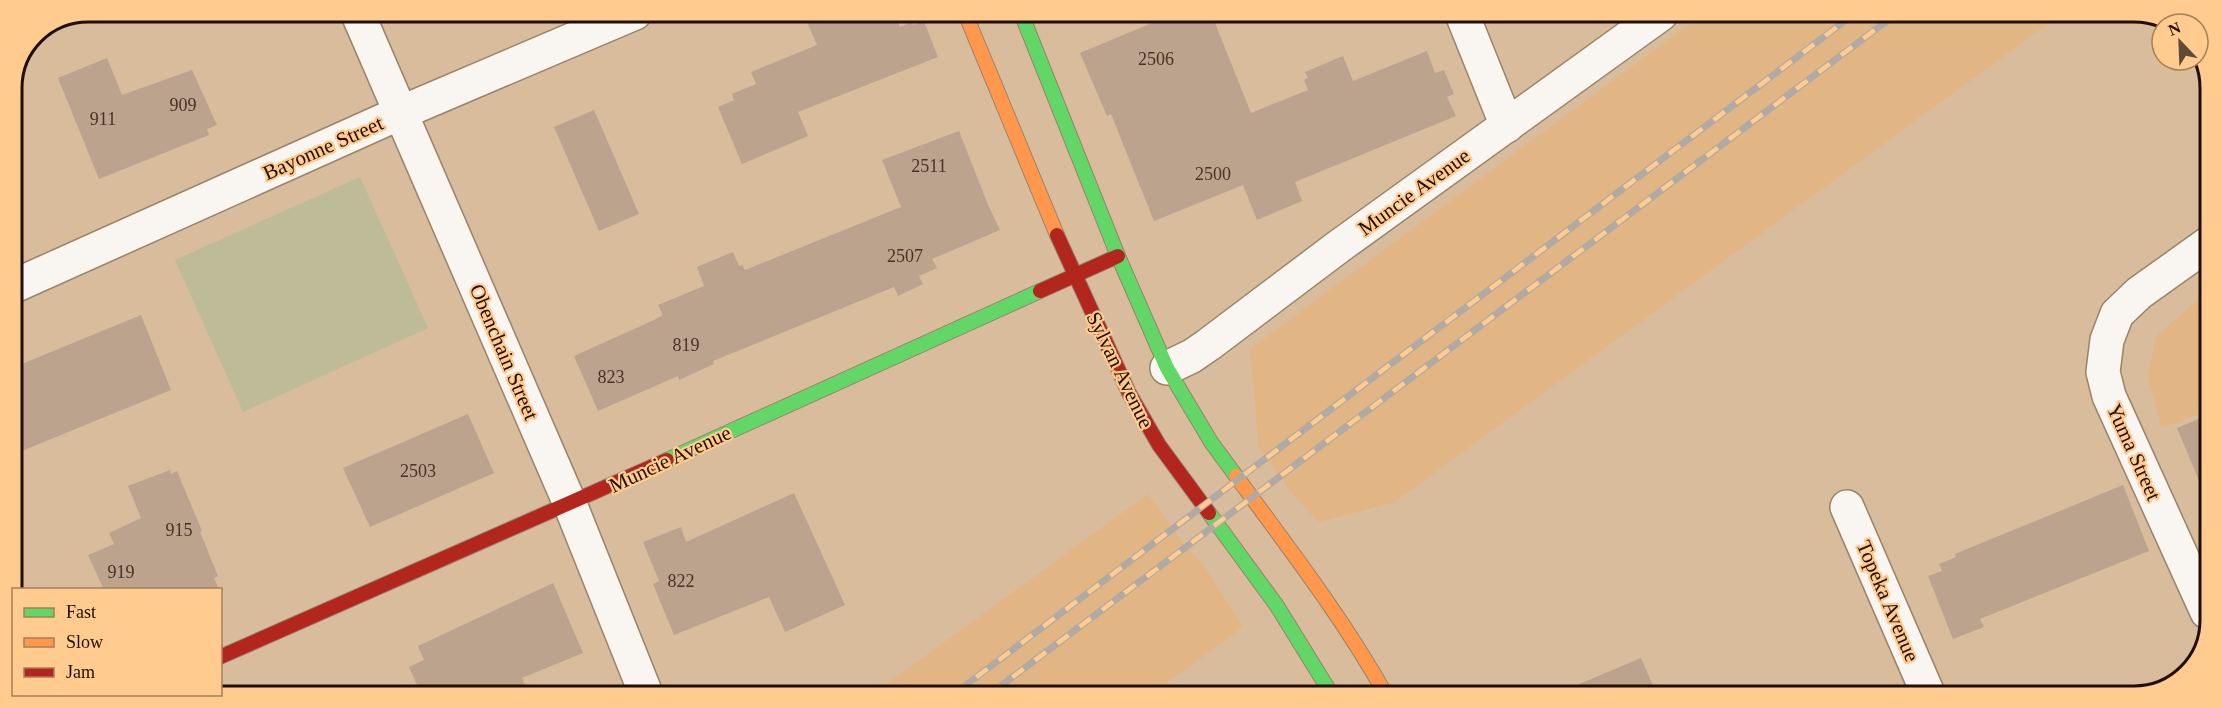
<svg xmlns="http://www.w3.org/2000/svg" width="2222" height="708" viewBox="0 0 2222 708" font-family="Georgia,serif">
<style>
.built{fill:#e2b684}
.green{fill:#bdbb98}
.building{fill:#bba38e}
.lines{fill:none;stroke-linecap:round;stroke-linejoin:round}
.street-casing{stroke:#998369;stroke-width:36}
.fast-casing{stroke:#998369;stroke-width:16}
.slow-casing{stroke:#998369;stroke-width:16}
.jam-casing{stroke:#998369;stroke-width:16}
.street{stroke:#f9f5f0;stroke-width:33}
.fast{stroke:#63d668;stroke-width:14}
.slow{stroke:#ff974d;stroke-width:14}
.jam{stroke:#b3261e;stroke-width:14}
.rail-casing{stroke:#b1aaa4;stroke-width:7}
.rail{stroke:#ffcb8f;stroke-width:4.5;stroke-dasharray:14;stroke-linecap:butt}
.labels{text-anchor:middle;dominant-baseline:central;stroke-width:4.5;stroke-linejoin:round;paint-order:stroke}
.number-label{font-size:18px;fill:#473324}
.street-label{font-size:21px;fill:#200e00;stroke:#ffcb8f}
.rim{fill:none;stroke:#200e00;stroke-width:3}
</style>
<rect width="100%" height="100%" fill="#d8bc9c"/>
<!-- built -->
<g class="built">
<polygon points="1703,14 2060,15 1393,503 1319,522 1294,496 1259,448 1250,349"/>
<polygon points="2209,291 2208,411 2161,428 2148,375 2156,336"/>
<polygon points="1148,494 1186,547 1202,563 1243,627 1150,695 873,694"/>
</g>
<!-- green -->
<polygon class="green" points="360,177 428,328 243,412 175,260"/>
<!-- building -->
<g class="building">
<polygon points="803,13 894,13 900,27 912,22 913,25 924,21 938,57 798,112 808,136 742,164 718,107 734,100 732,94 756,84 751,72 817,45"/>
<polygon points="1176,13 1211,13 1251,113 1308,90 1304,80 1308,78 1305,72 1343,56 1353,81 1427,51 1435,73 1444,70 1454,94 1447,97 1456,116 1295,182 1302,201 1257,220 1243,185 1154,221 1111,114 1107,116 1080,53"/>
<polygon points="107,58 122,95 192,70 217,125 207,129 209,135 99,179 58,78"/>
<polygon points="594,110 639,214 599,231 554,127"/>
<polygon points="959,131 988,205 1000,230 932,259 937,268 919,276 923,284 898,296 894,287 713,361 714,364 679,380 678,376 598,411 574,356 654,320 663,315 658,305 704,286 697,267 733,252 739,266 742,265 745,270 901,207 882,160"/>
<polygon points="141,315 171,390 12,455 12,368"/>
<polygon points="468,414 494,473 370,527 343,468"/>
<polygon points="2208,415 2208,502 2177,428"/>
<polygon points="170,470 171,474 177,471 202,531 200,532 218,576 214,578 219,590 104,590 88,555 114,544 109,533 141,518 128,486"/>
<polygon points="2123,485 2149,551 1980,619 1984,627 1953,639 1928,576 1942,571 1939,564 1956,557 1955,554"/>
<polygon points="794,493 845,605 785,632 769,597 674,635 653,584 659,581 643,542 681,527 686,542"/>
<polygon points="553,583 583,653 522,678 529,694 421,694 409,667 424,660 418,646"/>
<polygon points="1641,658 1657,695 1553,695"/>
</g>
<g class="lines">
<defs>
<g id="street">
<polyline points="357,12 570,504 646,694"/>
<polyline points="1462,14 1507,126"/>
<polyline points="12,287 400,113 635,13"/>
<polyline points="1167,368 1192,356 1208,345 1338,247 1661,14"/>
<polyline points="1847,507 1929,696"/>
<polyline points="2207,612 2109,396 2103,372 2107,340 2117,314 2139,293 2209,243"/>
</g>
<g id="fast">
<polyline points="1021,13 1118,256 1167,368 1211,442 1236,476"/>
<polyline points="667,460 1040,291"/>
<polyline points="1209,513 1277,606 1332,695"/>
</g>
<g id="slow">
<polyline points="965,13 1057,235"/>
<path d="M1236 476C1288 547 1343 618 1386 695"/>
</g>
<g id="jam">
<polyline points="1057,235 1129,393 1159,445 1209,513"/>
<polyline points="1040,291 1118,256"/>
<polyline points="220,657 667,460"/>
</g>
</defs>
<!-- street casing -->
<use href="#street" class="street-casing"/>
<!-- fast casing -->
<use href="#fast" class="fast-casing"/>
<!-- slow casing -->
<use href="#slow" class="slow-casing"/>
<!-- jam casing -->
<use href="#jam" class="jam-casing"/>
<!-- street -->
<use href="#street" class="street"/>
<!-- fast -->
<use href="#fast" class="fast"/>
<!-- slow -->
<use href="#slow" class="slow"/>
<!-- jam -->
<use href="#jam" class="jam"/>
<defs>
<g id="rail">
<polyline points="954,694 1854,14"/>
<polyline points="990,694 1896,14"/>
</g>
</defs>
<!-- rail casing -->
<use href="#rail" class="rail-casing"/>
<!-- rail -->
<use href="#rail" class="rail"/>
</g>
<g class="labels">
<!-- number labels -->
<g class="number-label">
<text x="1156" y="59">2506</text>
<text x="183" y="105">909</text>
<text x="103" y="119">911</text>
<text x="929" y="166">2511</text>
<text x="1213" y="174">2500</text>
<text x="905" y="256">2507</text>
<text x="686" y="345">819</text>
<text x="611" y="377">823</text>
<text x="418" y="471">2503</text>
<text x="179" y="530">915</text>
<text x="121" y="572">919</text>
<text x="681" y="581">822</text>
</g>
<!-- street labels -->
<g class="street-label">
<text transform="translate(323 148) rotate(-24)">Bayonne Street</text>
<text transform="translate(1414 192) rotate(-36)">Muncie Avenue</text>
<text transform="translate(504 352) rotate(67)">Obenchain Street</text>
<text transform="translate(1120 370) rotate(64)">Sylvan Avenue</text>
<text transform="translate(2134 452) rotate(66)">Yuma Street</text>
<text transform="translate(670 459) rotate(-25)">Muncie Avenue</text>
<text transform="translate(1888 601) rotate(67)">Topeka Avenue</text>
</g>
</g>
<!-- crop -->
<path d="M0 0H2222V708H0ZM88 22H2134A66 66 0 0 1 2200 88V620A66 66 0 0 1 2134 686H88A66 66 0 0 1 22 620V88A66 66 0 0 1 88 22Z" fill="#ffcb8f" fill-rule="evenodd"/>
<path class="rim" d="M88 22H2134A66 66 0 0 1 2200 88V620A66 66 0 0 1 2134 686H88A66 66 0 0 1 22 620V88A66 66 0 0 1 88 22Z"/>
<!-- legend -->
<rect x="12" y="588" width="210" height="108" fill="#ffcb8f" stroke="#a67f56" stroke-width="1.5"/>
<rect x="24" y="608" width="30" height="9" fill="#63d668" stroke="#a67f56" stroke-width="1.5"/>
<text x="66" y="618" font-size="18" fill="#200e00">Fast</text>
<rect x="24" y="638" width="30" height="9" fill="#ff974d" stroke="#a67f56" stroke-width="1.5"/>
<text x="66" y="648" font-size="18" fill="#200e00">Slow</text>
<rect x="24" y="668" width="30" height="9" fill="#b3261e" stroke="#a67f56" stroke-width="1.5"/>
<text x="66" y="678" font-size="18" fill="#200e00">Jam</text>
<!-- north arrow -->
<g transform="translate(2180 42) rotate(337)"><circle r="28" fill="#ffcb8f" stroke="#a67f56" stroke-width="1.5"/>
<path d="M0-4.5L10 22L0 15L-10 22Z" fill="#604b37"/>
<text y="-9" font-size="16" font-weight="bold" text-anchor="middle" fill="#200e00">N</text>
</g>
</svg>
